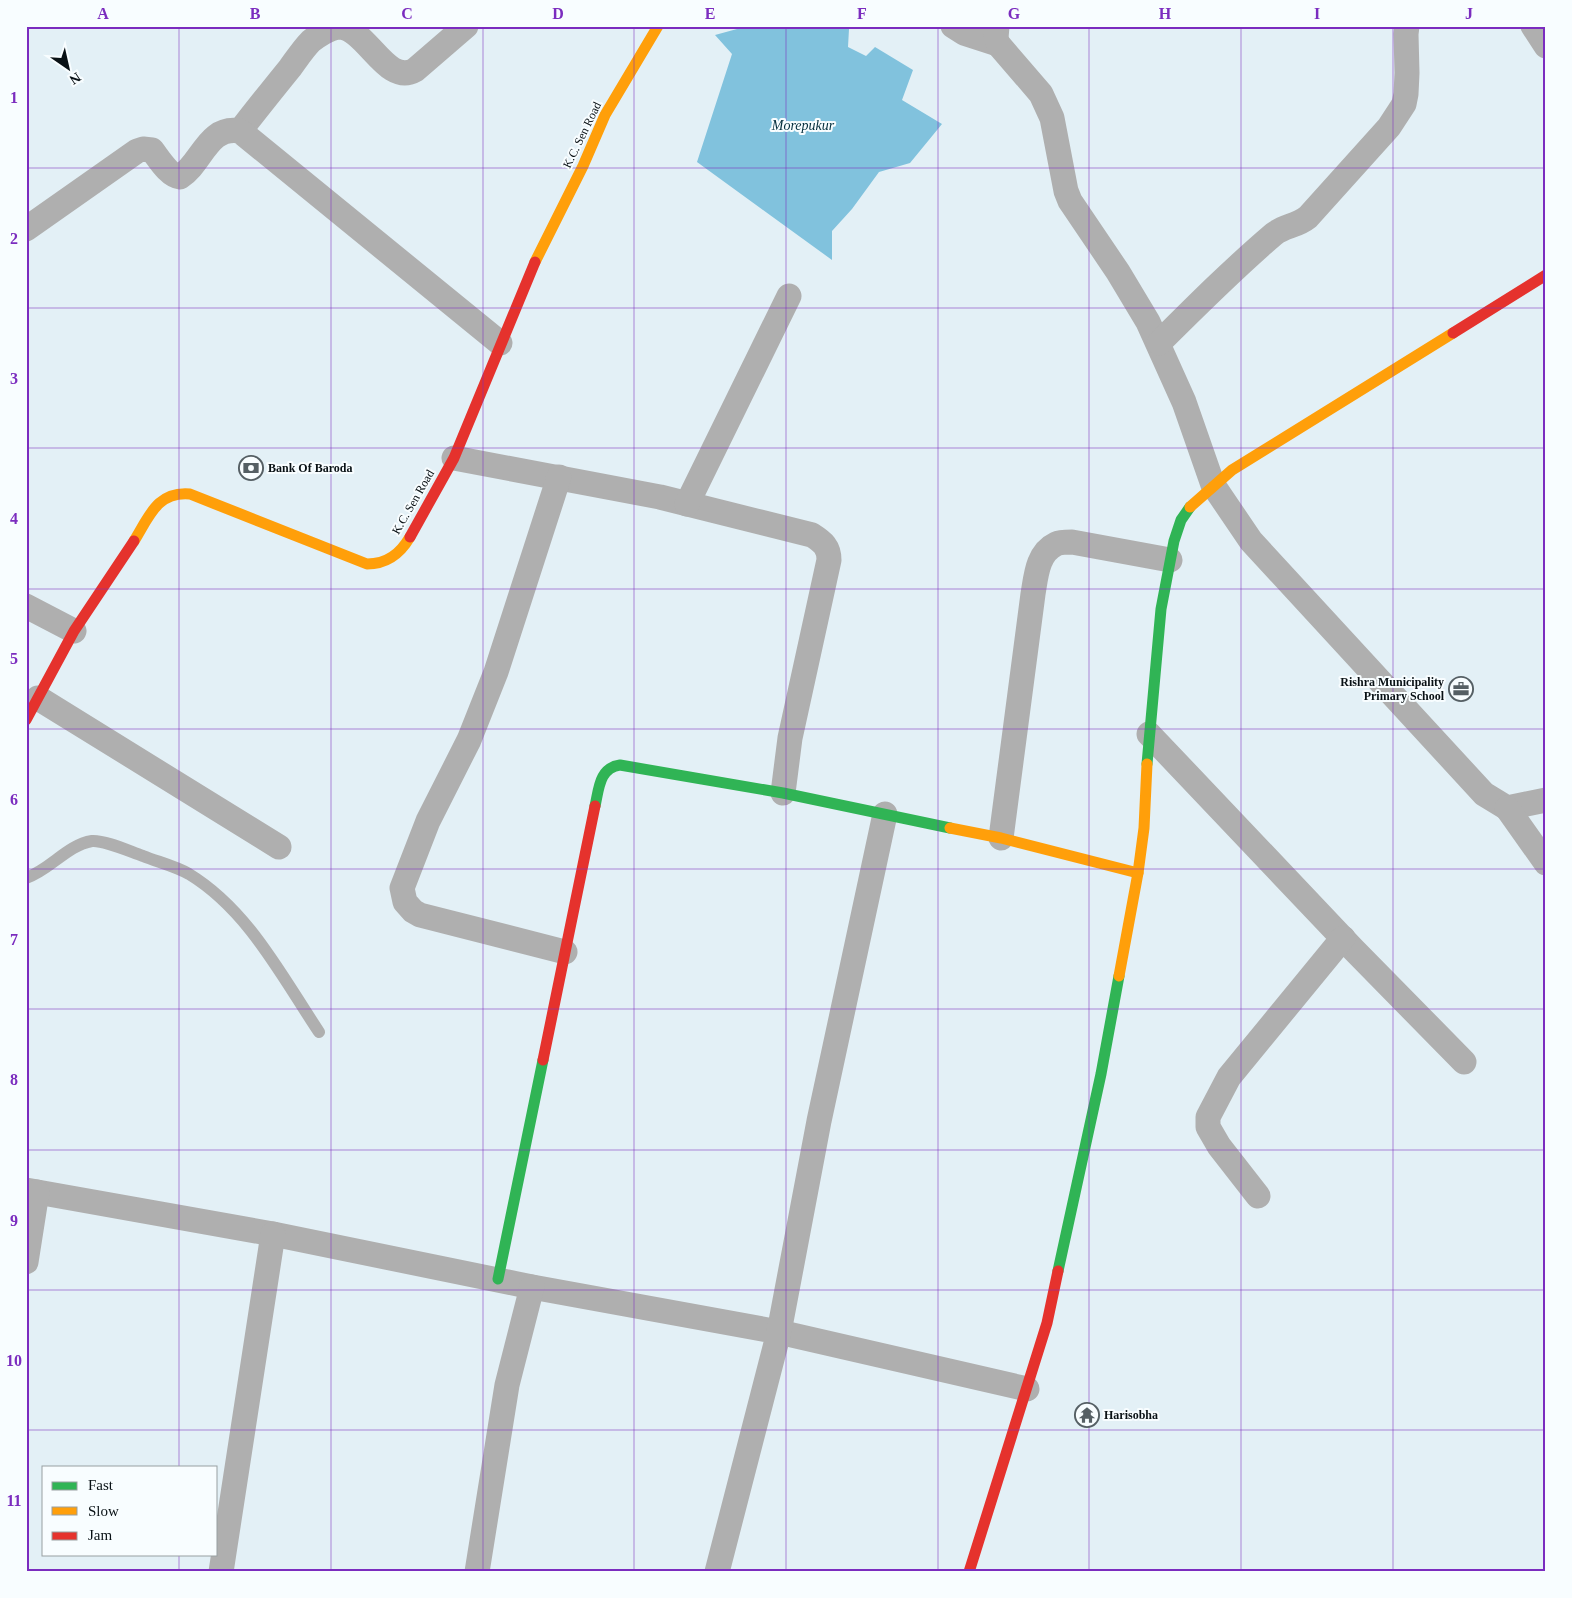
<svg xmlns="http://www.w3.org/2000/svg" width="1572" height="1598" viewBox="0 0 1572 1598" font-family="Georgia,serif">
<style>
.water{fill:#81c2dd}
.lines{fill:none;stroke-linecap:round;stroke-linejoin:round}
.lane{stroke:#afafaf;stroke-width:12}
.street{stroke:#afafaf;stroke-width:25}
.fast{stroke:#30b455;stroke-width:11}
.slow{stroke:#ff9f0a;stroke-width:11}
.jam{stroke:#e5322d;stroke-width:11}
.grid{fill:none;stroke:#7b2cbf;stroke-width:1;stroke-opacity:0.55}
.labels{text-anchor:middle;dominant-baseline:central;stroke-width:4;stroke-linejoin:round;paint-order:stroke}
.street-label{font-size:12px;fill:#091115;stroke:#f8fdff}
.poi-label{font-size:12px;font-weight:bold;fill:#091115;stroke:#f8fdff;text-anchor:start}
.water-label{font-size:14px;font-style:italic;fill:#042e3d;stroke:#f8fdff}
.neatline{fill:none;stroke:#7b2cbf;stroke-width:2}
.grid-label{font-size:16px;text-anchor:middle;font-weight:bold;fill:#7b2cbf}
</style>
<rect width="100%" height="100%" fill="#e3f0f6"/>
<!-- water -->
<polygon class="water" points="748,26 845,26 849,29 848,47 866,56 875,47 913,70 902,100 942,124 910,163 879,172 852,209 832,231 832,260 697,162 732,54 715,35"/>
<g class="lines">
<!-- lane -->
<path class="lane" d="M26 878C50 870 67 845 92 841 105 840 131 852 143 856 158 862 175 866 189 874 248 910 281 975 319 1032"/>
<!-- street -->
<g class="street">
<polyline points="953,26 964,33 998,44"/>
<polyline points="997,26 996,38 998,44 1041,94 1052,118 1066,191 1070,201 1118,272 1148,322 1184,402 1213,485 1251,541 1484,794 1507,808 1546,800"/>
<polyline points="1533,26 1546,46"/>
<path d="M240 131C256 110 273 89 290 68 296 60 303 49 311 41 317 36 329 28 338 27 366 26 386 87 415 70L466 26"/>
<path d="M26 229 137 151 143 149 152 150C159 159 169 176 180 177 202 163 208 125 240 131L500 343"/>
<path d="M1159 343C1196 306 1234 268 1274 234 1284 226 1297 226 1308 217L1389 127 1404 104 1406 94 1407 73 1406 34 1407 26"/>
<path d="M454 458 660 497 812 535C823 542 829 547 829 560L790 738 783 793"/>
<polyline points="559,477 496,672 469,740 428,821 402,888 405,902 413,911 420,915 565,952"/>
<polyline points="687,504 789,296"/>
<polyline points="26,606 74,631"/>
<polyline points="38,698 279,847"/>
<polyline points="1149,734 1353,949 1464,1062"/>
<polyline points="1507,808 1546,863"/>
<path d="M1001 838 1033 594C1036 577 1037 553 1056 544 1060 542 1067 542 1072 542L1170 560"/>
<polyline points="26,1190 273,1234 532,1287 779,1332 1027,1389"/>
<polyline points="1258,1196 1219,1146 1208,1127 1208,1117 1229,1077 1343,938"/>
<polyline points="26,1262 37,1192"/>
<polyline points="221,1572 273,1234"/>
<polyline points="477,1572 507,1385 532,1287"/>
<polyline points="717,1572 779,1332 819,1121 885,814"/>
</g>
<!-- fast -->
<g class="fast">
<polyline points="1147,764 1161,609 1174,541 1181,520 1190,507"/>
<path d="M595 806C599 789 599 768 620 765L783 793 950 828"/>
<polyline points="1058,1271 1101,1074 1119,976"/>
<polyline points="498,1279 543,1060"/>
</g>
<!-- slow -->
<g class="slow">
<polyline points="535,262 583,166 605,115 658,26"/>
<polyline points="1190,507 1232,470 1453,333"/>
<path d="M134 541C149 517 157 491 190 494L367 564C387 564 400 554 410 537"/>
<polyline points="950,828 1001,838 1138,873"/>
<polyline points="1119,976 1138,873 1144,828 1147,764"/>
</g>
<!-- jam -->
<g class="jam">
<polyline points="1453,333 1546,275"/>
<polyline points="410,537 454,458 535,262"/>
<polyline points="26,720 74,631 134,541"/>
<polyline points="543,1060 595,806"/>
<polyline points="969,1572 1047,1323 1058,1271"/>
</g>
</g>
<!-- grid -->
<path class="grid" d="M179 26V1467M331 26V1572M483 26V1572M634 26V1572M786 26V1572M938 26V1572M1089 26V1572M1241 26V1572M1393 26V1572M26 168H1546M26 308H1546M26 448H1546M26 589H1546M26 729H1546M26 869H1546M26 1009H1546M26 1150H1546M26 1290H1546M26 1430H1546M179 1554V1572"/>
<!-- icons -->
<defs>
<symbol id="bank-ring" viewBox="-11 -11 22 22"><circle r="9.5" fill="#f8fdff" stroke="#555f64" stroke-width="1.5"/><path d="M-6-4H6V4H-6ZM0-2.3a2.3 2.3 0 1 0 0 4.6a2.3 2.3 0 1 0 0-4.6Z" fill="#555f64"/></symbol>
<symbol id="office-ring" viewBox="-11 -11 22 22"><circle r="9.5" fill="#f8fdff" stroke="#555f64" stroke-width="1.5"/><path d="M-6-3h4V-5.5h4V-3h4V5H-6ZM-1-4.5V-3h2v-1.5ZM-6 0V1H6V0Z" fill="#555f64"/></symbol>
<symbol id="temple-ring" viewBox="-11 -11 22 22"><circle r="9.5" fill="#f8fdff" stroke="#555f64" stroke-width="1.5"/><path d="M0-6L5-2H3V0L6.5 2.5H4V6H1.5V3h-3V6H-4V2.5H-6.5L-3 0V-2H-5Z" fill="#555f64"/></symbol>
</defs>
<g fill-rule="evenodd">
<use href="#bank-ring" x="237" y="454" width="28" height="28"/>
<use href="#office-ring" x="1447" y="675" width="28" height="28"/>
<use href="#temple-ring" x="1073" y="1401" width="28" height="28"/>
</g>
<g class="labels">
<!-- street labels -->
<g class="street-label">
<text transform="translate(582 135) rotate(-64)">K.C. Sen Road</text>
<text transform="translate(413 502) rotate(-60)">K.C. Sen Road</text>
</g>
<!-- poi labels -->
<g class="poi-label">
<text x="268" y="468">Bank Of Baroda</text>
<text x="1444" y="682" text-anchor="end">Rishra Municipality<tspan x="1444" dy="14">Primary School</tspan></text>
<text x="1104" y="1415">Harisobha</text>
</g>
<!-- water labels -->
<g class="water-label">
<text x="803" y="125">Morepukur</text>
</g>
</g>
<!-- border -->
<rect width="1572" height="1598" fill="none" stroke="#f8fdff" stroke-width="55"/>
<!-- legend -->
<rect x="42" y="1466" width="175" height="90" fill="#f8fdff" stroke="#989fa1"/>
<rect x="52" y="1482" width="25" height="8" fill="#30b455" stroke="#989fa1"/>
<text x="88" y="1490" font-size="15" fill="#091115">Fast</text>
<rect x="52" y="1507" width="25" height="8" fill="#ff9f0a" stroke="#989fa1"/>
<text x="88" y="1516" font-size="15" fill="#091115">Slow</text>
<rect x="52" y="1532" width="25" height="8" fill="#e5322d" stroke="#989fa1"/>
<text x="88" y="1540" font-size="15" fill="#091115">Jam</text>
<!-- north arrow -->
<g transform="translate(68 68) rotate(146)" stroke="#f8fdff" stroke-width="4" paint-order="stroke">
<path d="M0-4L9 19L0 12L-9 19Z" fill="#091115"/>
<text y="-8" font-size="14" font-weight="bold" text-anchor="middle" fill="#091115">N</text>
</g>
<rect x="28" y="28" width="1516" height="1542" class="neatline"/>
<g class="grid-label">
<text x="103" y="19">A</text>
<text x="255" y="19">B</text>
<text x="407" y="19">C</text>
<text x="558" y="19">D</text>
<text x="710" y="19">E</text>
<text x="862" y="19">F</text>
<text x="1014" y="19">G</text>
<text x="1165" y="19">H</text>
<text x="1317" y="19">I</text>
<text x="1469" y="19">J</text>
<text x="14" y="103">1</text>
<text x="14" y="244">2</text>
<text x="14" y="384">3</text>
<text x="14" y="524">4</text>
<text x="14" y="664">5</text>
<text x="14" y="805">6</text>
<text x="14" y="945">7</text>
<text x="14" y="1085">8</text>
<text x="14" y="1226">9</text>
<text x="14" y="1366">10</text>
<text x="14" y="1506">11</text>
</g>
</svg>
